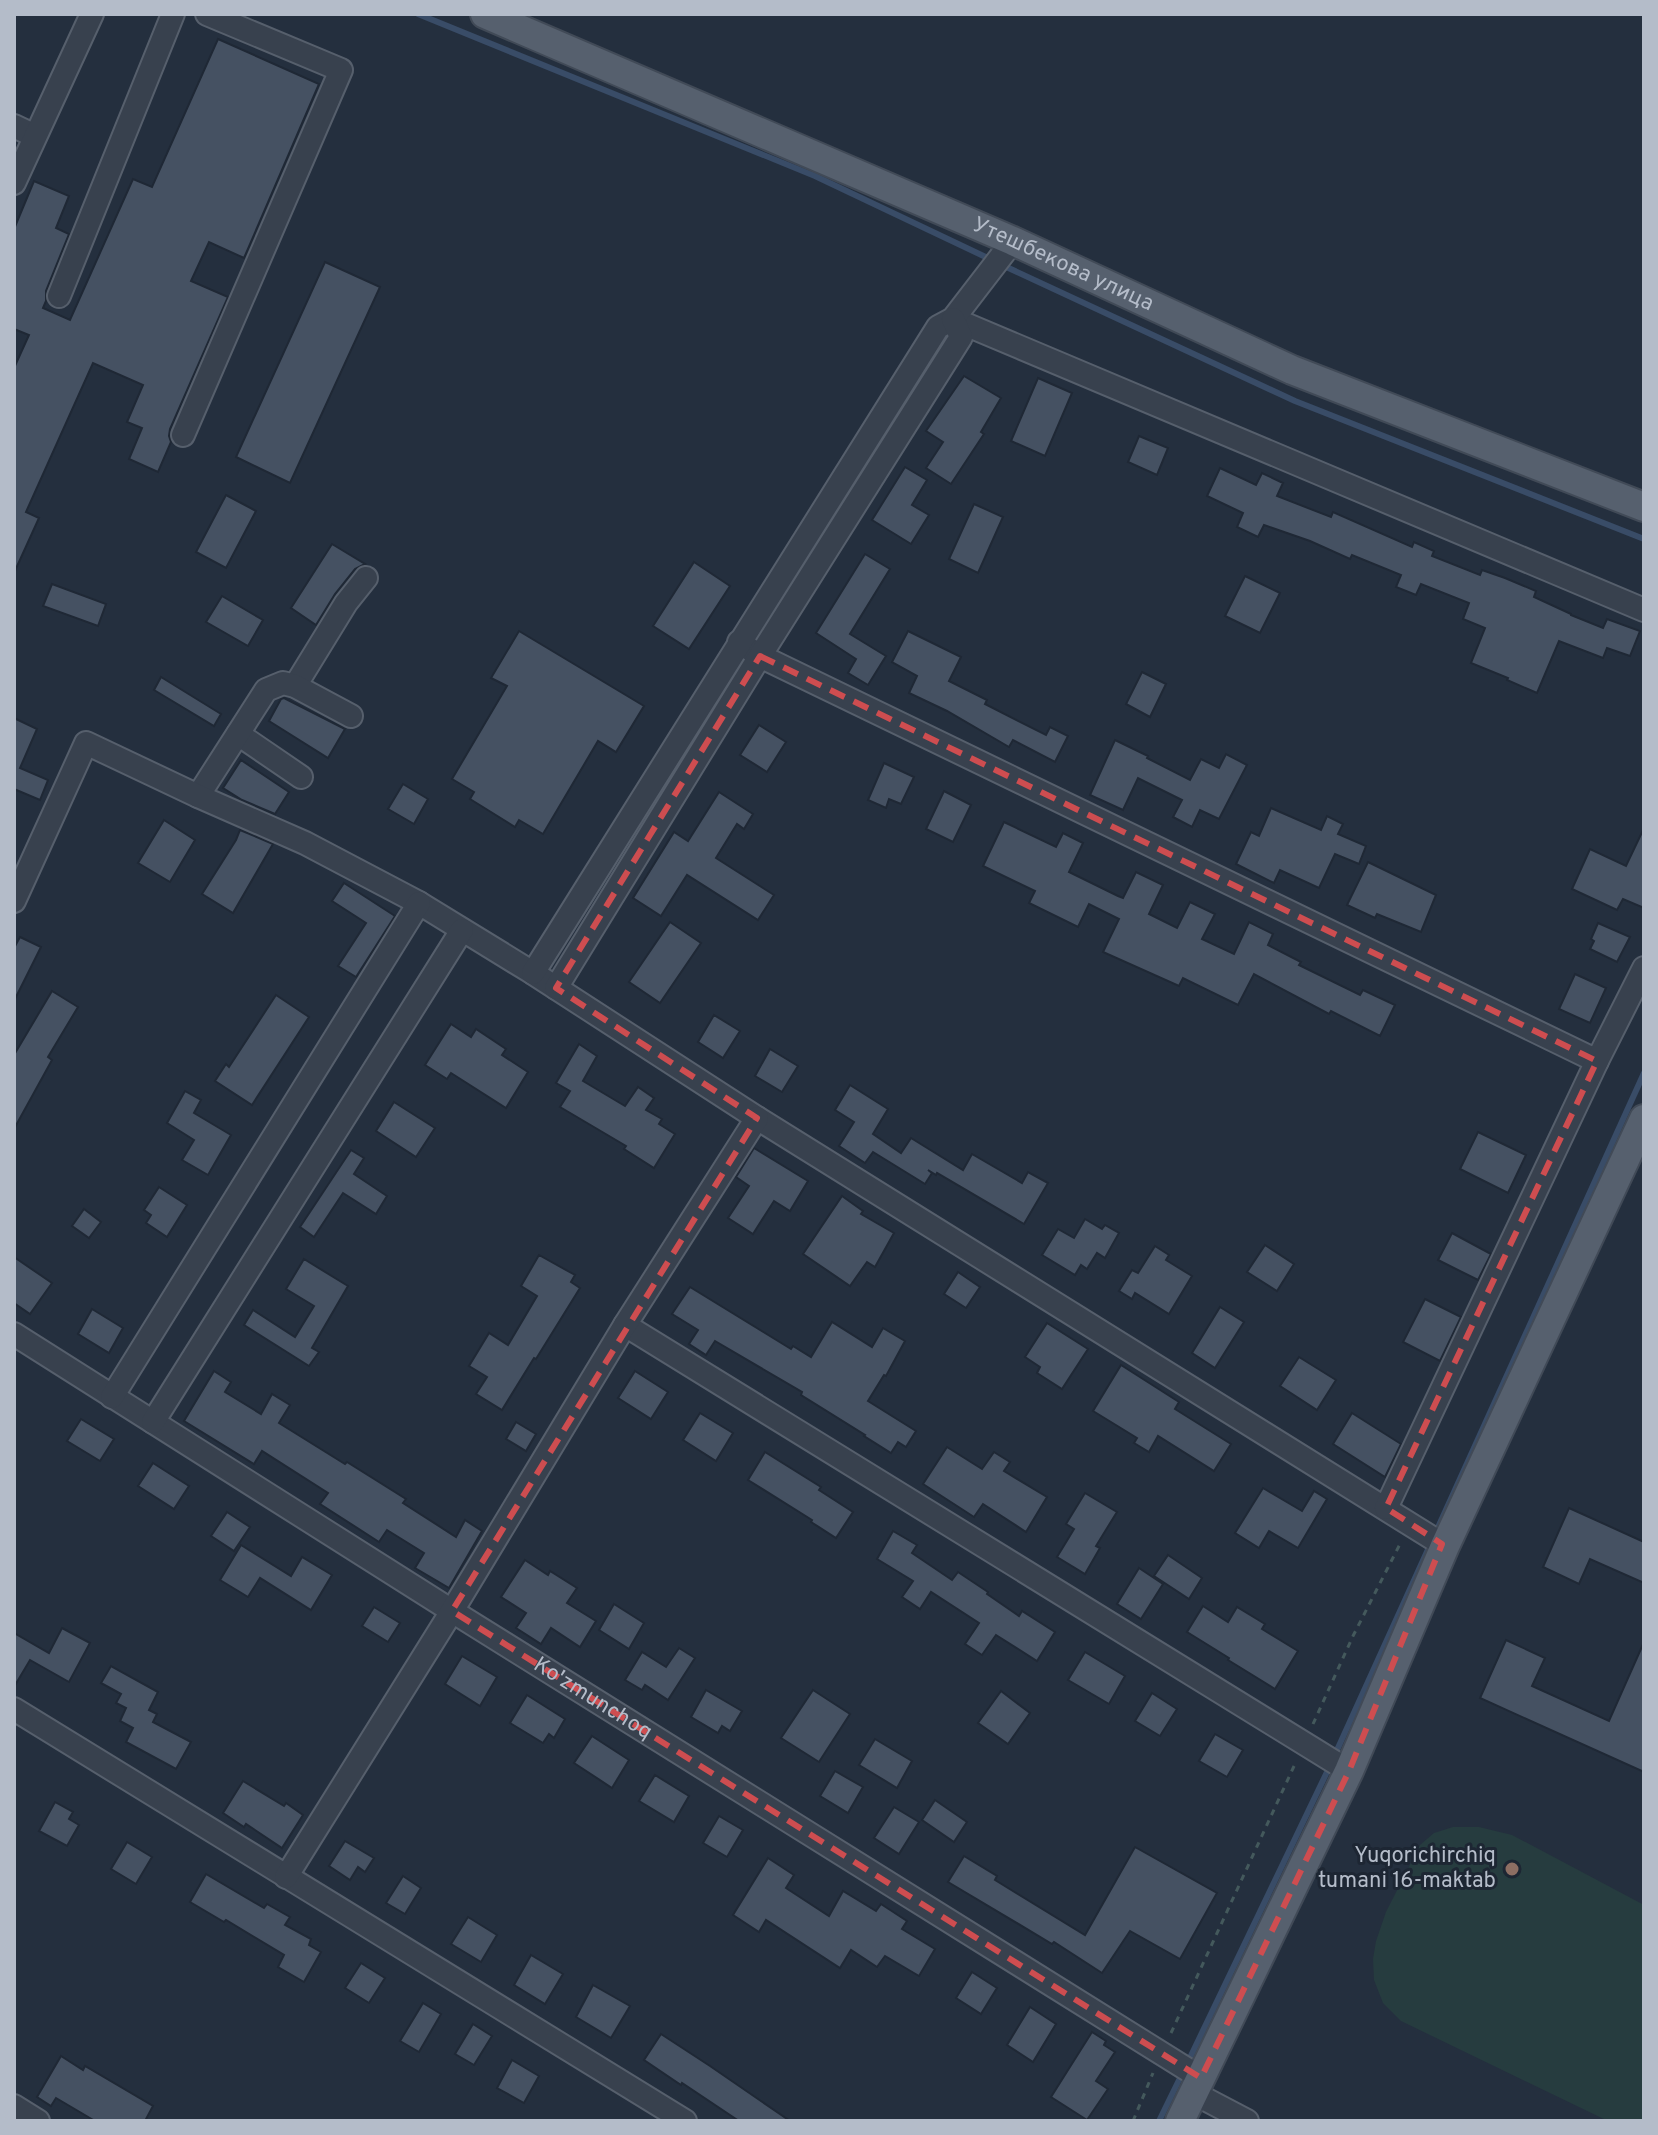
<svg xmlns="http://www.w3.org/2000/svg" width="1658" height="2135" viewBox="0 0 1658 2135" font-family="Overpass,sans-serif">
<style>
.green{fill:#263c3f}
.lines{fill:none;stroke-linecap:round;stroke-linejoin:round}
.stream{stroke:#394c67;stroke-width:6}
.building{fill:#455162;stroke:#1f2835;stroke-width:2}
.minor-casing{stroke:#565f6c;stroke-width:26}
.major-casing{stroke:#414a57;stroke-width:32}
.path{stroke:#44595c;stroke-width:3;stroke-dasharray:6 6;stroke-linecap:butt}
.minor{stroke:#38414e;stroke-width:22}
.major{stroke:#56606e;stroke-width:28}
.marked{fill:none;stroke:#ce4d50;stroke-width:6;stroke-dasharray:16 10;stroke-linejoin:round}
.education-dot{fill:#8d6e63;stroke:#1d2633;stroke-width:3}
.labels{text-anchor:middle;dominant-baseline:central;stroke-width:6;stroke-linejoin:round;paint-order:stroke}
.street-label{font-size:22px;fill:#b4bcc9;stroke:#1d2633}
.poi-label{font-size:22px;fill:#b4bcc9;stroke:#1d2633;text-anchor:end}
</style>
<rect width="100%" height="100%" fill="#242f3e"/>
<!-- green -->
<polygon class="green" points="1453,1827 1479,1827 1512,1835 1644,1905 1644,2121 1608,2121 1401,2021 1383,2003 1374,1980 1373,1959 1376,1941 1386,1912 1420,1845 1434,1833"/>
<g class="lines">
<!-- stream -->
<g class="stream">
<polyline points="418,14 815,176 992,260"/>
<polyline points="1002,265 1295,401 1644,539"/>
<polyline points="1187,2064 1328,1770 1644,1073"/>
<polyline points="1159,2121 1182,2074"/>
</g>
</g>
<!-- building -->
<g class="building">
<polygon points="218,39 319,84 244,258 209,242 191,281 228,297 170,429 169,436 171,442 158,472 129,459 142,428 127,422 143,385 93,363 26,512 39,518 14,573 14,368 29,335 14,329 14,229 34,181 69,196 56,228 69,234 46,291 46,301 43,308 70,320 133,179 152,187"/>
<polygon points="325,262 380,287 290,483 236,457"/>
<polygon points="964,376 1001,398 981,432 984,434 951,484 926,468 943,442 926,431"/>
<polygon points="1038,378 1072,393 1045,456 1011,441"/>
<polygon points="1139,436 1168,448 1157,475 1128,462"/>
<polygon points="905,467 927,480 912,505 929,515 911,544 872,520"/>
<polygon points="1220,468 1256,485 1262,473 1283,483 1277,496 1331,517 1333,512 1412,547 1414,542 1434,551 1432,556 1480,575 1482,570 1505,578 1536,591 1534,597 1571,614 1571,615 1603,628 1607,619 1640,631 1630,656 1607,648 1603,658 1559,641 1537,693 1507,680 1508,678 1471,663 1485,628 1463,619 1469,603 1421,584 1416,595 1396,587 1401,575 1352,555 1350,559 1310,541 1264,525 1258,537 1237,527 1243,513 1207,496"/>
<polygon points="226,495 256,511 226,568 196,552"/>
<polygon points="974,504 1003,517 978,573 949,559"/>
<polygon points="332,544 365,564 355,569 335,594 316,625 291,608"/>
<polygon points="865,554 890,569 850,634 886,656 868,685 848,673 856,659 816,633"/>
<polygon points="694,562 730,586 689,649 653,626"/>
<polygon points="1245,576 1280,593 1260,633 1225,616"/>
<polygon points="52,584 106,604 98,626 43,606"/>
<polygon points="222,596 263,620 248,646 206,622"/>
<polygon points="519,631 644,706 616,752 598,741 543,834 519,820 515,827 470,799 474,792 452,779 507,686 491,678"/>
<polygon points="908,631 961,657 949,681 987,700 985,704 1046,735 1050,727 1068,736 1055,762 1013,740 1009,747 947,711 909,693 917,676 892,662"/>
<polygon points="1142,672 1166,684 1150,717 1126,704"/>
<polygon points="161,677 221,714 214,726 154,690"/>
<polygon points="284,698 345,729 328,758 269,721 281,699"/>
<polygon points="14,718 37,729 20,768 48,780 40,800 14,789"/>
<polygon points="759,725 786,742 767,772 740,755"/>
<polygon points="1115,740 1148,756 1147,758 1190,780 1201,759 1219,768 1226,754 1247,765 1219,819 1200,810 1192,827 1173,817 1182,800 1138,778 1123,810 1090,795"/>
<polygon points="241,760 289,792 275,814 242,800 223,788"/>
<polygon points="884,763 914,777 901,804 889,799 886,808 868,800"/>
<polygon points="403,784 428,799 414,824 388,809"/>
<polygon points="944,791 971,805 953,842 926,829"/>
<polygon points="719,792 753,814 744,829 737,824 716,858 774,895 758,920 687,875 661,916 633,898 674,832 688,841"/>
<polygon points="1271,808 1321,830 1327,816 1343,824 1338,834 1366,846 1359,864 1335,854 1319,888 1280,870 1274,883 1236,864 1251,832 1259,836"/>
<polygon points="164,820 195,840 170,882 138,863"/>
<polygon points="1004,822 1056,847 1063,833 1083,843 1069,872 1118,896 1123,898 1136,872 1163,885 1149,914 1177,928 1190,902 1215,914 1202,939 1234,954 1249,922 1273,934 1268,945 1301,962 1299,965 1360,995 1363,990 1395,1005 1380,1036 1331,1011 1329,1014 1254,974 1238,1005 1183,978 1179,986 1103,952 1119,919 1089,904 1078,927 1029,903 1035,891 983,866"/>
<polygon points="1644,828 1644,908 1623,899 1617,910 1572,889 1590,849 1626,866"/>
<polygon points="240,830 273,844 233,913 202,894 236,840"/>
<polygon points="1368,862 1436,895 1421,932 1377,914 1375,918 1347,905"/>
<polygon points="344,883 395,916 356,977 338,966 366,923 332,901"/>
<polygon points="670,922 701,943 660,1003 629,982"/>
<polygon points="1598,923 1630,937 1617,962 1590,949 1594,941 1591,939"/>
<polygon points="20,937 41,947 14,1001 14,948"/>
<polygon points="1575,974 1606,988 1590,1023 1559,1009"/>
<polygon points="52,991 78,1007 48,1057 52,1060 14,1129 14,1055"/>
<polygon points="276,995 309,1017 252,1105 215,1081 226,1064 229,1067"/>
<polygon points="714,1015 740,1031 723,1058 698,1042"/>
<polygon points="451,1024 471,1037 476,1029 506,1049 502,1055 528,1072 506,1108 451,1073 447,1079 425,1065"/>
<polygon points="579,1044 597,1056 583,1081 625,1106 638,1087 654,1098 646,1110 662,1119 659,1124 675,1134 654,1168 624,1149 626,1146 560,1107 570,1091 556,1083"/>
<polygon points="770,1049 798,1066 782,1092 755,1076"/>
<polygon points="850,1085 888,1109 873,1134 901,1153 911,1138 963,1170 972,1154 1022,1183 1028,1172 1048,1183 1024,1224 937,1173 936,1175 928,1170 932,1173 925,1184 873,1152 865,1163 839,1146 854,1122 835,1110"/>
<polygon points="185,1091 201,1100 194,1113 231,1135 208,1175 182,1160 194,1140 167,1123"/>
<polygon points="394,1102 435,1128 416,1157 376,1131"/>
<polygon points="1478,1132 1526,1155 1508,1193 1460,1169"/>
<polygon points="754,1148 808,1181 790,1211 774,1201 753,1234 728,1218 749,1186 736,1177"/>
<polygon points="351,1150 364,1158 354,1174 387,1196 376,1214 343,1193 314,1237 300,1227"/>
<polygon points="159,1187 187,1205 167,1237 146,1223 151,1215 144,1210"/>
<polygon points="842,1196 863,1211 861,1214 894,1233 875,1267 867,1262 850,1286 803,1254"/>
<polygon points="84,1209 101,1222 89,1238 72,1226"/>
<polygon points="1085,1219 1102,1229 1105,1225 1119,1233 1105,1258 1097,1253 1087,1269 1081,1265 1075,1275 1042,1255 1058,1229 1074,1238"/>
<polygon points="1452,1233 1491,1254 1478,1280 1438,1260"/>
<polygon points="1265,1245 1294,1264 1277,1291 1247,1272"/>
<polygon points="1155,1246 1169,1255 1166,1260 1192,1276 1169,1314 1135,1293 1132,1299 1119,1291 1132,1270 1138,1273"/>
<polygon points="539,1255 575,1275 571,1282 580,1288 536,1359 534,1358 502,1410 476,1394 487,1377 469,1366 489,1333 508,1345 537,1296 521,1286"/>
<polygon points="14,1257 52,1283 30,1314 14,1303"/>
<polygon points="304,1259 348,1286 312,1348 319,1352 309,1366 244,1325 253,1310 295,1337 314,1306 286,1289"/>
<polygon points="958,1272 980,1287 966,1308 944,1294"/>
<polygon points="690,1287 791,1349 793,1346 811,1357 832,1322 872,1347 883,1328 905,1341 886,1376 884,1375 868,1401 916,1431 906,1447 898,1442 891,1453 864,1436 865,1435 801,1395 802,1392 715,1341 706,1355 689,1344 698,1330 672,1314"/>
<polygon points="1425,1299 1461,1317 1440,1361 1403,1342"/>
<polygon points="1220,1307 1244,1322 1215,1368 1192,1353"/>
<polygon points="92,1309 123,1328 109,1353 78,1334"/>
<polygon points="1047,1323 1088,1349 1062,1389 1037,1373 1040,1367 1025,1357"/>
<polygon points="1299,1357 1336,1380 1317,1410 1280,1386"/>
<polygon points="1121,1365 1179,1402 1175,1409 1231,1444 1214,1471 1158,1436 1149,1452 1134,1443 1137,1438 1093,1411"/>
<polygon points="214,1371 231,1382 225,1392 261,1414 272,1394 290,1405 279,1423 345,1464 347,1462 406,1499 403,1503 456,1537 465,1520 482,1531 449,1588 415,1568 424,1553 387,1530 379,1542 320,1504 328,1493 262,1451 254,1464 184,1421"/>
<polygon points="635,1371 668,1392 651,1419 618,1398"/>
<polygon points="700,1413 733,1433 716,1461 683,1440"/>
<polygon points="1352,1413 1401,1444 1385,1477 1333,1444"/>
<polygon points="81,1419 114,1439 100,1461 67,1441"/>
<polygon points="516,1422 536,1434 526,1451 506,1439"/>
<polygon points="947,1447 982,1469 994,1452 1010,1462 1004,1471 1047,1497 1026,1532 983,1504 974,1517 923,1484"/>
<polygon points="765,1452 821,1487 819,1490 853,1512 836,1538 811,1522 812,1520 748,1480"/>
<polygon points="153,1463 189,1486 174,1509 138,1486"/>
<polygon points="1263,1488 1302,1511 1314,1491 1327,1499 1298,1548 1269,1531 1259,1548 1235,1533"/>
<polygon points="1085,1493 1117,1512 1096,1546 1100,1548 1085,1574 1057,1557 1074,1529 1066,1524"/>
<polygon points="1569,1508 1644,1542 1644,1583 1590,1559 1579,1584 1543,1567"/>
<polygon points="227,1512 250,1527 234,1551 211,1536"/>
<polygon points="893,1531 917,1545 912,1553 952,1580 958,1572 988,1592 987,1594 1019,1616 1022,1611 1055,1632 1037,1661 996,1635 982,1655 965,1644 979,1623 931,1592 920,1609 902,1597 913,1581 877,1559"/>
<polygon points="241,1545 291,1576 302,1557 332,1575 311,1610 260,1578 248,1597 220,1580"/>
<polygon points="1168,1555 1202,1578 1189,1599 1154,1576"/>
<polygon points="525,1560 548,1575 550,1571 577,1588 567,1603 596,1621 580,1647 551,1628 541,1644 516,1628 526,1613 501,1597"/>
<polygon points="1139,1568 1163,1584 1141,1619 1117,1604"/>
<polygon points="614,1604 644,1623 629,1649 599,1630"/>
<polygon points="1203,1606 1228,1622 1237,1607 1265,1624 1262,1629 1298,1651 1275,1689 1228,1660 1229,1658 1187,1632"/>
<polygon points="374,1607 400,1623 388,1642 362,1626"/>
<polygon points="62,1628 90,1643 69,1682 30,1660 14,1687 14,1633 49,1653"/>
<polygon points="1506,1640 1545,1658 1532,1686 1609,1721 1644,1642 1644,1772 1480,1698"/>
<polygon points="679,1648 695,1658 668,1700 645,1685 642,1690 625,1680 642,1652 666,1667"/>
<polygon points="1085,1652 1125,1676 1109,1704 1068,1680"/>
<polygon points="462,1656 497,1677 480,1706 445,1684"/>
<polygon points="111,1666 158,1692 149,1710 157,1714 153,1722 191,1742 176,1769 126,1742 133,1728 120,1721 126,1708 116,1703 121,1694 101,1683"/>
<polygon points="706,1690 742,1711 730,1731 722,1726 718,1733 691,1717"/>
<polygon points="813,1690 850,1714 819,1762 781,1738"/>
<polygon points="1001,1691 1030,1713 1008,1744 978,1723"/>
<polygon points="1152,1693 1177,1709 1160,1736 1135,1721"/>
<polygon points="527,1695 565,1719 554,1738 549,1734 543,1743 510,1723"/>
<polygon points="1215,1734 1243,1750 1227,1777 1199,1761"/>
<polygon points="592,1736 629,1760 612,1788 574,1763"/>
<polygon points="875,1739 912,1761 897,1788 859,1765"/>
<polygon points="835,1771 863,1787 848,1813 820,1796"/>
<polygon points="655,1775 689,1796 674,1822 639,1801"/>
<polygon points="243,1781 284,1806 286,1803 303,1815 282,1848 246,1824 244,1827 223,1813"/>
<polygon points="935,1800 967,1822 954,1842 922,1820"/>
<polygon points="55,1802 73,1812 69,1819 79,1825 67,1846 39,1831"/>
<polygon points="894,1807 919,1822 899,1854 874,1838"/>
<polygon points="719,1816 743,1830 727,1857 703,1843"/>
<polygon points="345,1841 374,1858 365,1872 358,1867 350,1880 329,1866"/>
<polygon points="127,1842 152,1857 136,1884 111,1869"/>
<polygon points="1135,1847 1217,1893 1180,1959 1130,1931 1102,1973 1054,1942 1052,1944 948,1882 964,1856 997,1876 995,1880 1085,1935"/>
<polygon points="768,1858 794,1875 786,1888 829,1916 843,1891 876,1911 881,1904 907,1921 902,1929 935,1949 919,1976 885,1956 877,1967 851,1950 840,1968 766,1920 759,1932 733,1915"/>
<polygon points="206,1874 264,1908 267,1904 290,1917 285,1925 311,1939 309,1945 321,1952 304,1982 278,1967 284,1955 226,1920 224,1922 190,1902"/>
<polygon points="403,1876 421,1888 405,1914 386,1903"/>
<polygon points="468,1917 497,1935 481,1962 451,1944"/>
<polygon points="531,1955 563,1974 545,2004 514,1985"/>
<polygon points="361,1963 385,1978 369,2003 345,1988"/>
<polygon points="972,1972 997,1988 981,2014 956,1998"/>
<polygon points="593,1985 630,2006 611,2038 576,2017"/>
<polygon points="423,2003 441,2014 419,2052 400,2041"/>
<polygon points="1030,2007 1056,2024 1033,2062 1007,2045"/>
<polygon points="473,2024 492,2036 474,2065 455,2054"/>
<polygon points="1092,2032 1106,2041 1104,2045 1115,2052 1096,2081 1108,2089 1087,2120 1051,2097"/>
<polygon points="661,2034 710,2066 790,2121 739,2121 682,2083 681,2085 644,2060"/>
<polygon points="61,2056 83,2070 85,2066 153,2106 145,2121 95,2121 56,2098 51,2106 37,2097"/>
<polygon points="512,2060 539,2076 524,2103 497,2088"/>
</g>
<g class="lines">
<defs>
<g id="minor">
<polyline points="14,126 35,136"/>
<polyline points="14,183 92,14"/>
<polyline points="59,296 173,14"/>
<polyline points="953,319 1644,610"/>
<polyline points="183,435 341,70 207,14"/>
<polyline points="739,642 760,656 1597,1061"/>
<polyline points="295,686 346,603 366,578"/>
<polyline points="238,734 301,777"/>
<polyline points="198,796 266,690 283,683 295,686 351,716"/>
<polyline points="14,901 86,743 198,796 305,843 419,903 533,973 757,1118 1445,1546"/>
<polyline points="533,973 938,327 953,319 1013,241"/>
<polyline points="556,988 760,656 961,337 953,319"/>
<polyline points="625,1325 1349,1771"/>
<path id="s1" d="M14 1334 452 1611 1201 2078"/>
<polyline points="112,1397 419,903"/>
<polyline points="153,1422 462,930"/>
<polyline points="1386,1508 1597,1061 1644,968"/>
<polyline points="14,1709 685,2121"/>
<polyline points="286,1877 452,1611 625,1325 757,1118"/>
<polyline points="1207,2100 1247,2121"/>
<polyline points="14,2106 38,2121"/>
</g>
<g id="major">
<path id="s2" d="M485 14 1013 241 1292 370 1644 507"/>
<polyline points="1180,2121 1349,1771 1445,1546 1644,1119"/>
</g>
</defs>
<!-- minor casing -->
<use href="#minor" class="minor-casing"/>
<!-- major casing -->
<use href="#major" class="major-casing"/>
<!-- path -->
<g class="path">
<polyline points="1313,1724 1353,1636 1400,1544"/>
<polyline points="1171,2033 1295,1764"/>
<polyline points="1133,2121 1153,2073"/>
</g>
<!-- minor -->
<use href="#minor" class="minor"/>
<!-- major -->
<use href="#major" class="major"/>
</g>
<!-- marked area -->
<path class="marked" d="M760 656 1597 1061 1386 1508 1442 1544 1349 1771 1201 2078 452 1611 757 1118 556 988Z"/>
<!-- markers -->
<circle class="education-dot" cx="1512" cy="1869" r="8"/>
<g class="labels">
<!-- street labels -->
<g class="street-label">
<text stroke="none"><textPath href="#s2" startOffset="630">Утешбекова улица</textPath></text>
<text stroke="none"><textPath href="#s1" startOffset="684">Ko'zmunchoq</textPath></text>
</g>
<!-- poi labels -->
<g class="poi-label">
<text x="1496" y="1856">Yuqorichirchiq<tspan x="1496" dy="25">tumani 16-maktab</tspan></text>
</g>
</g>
<!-- border -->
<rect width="1658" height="2135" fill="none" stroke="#b4bcc9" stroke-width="32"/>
</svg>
